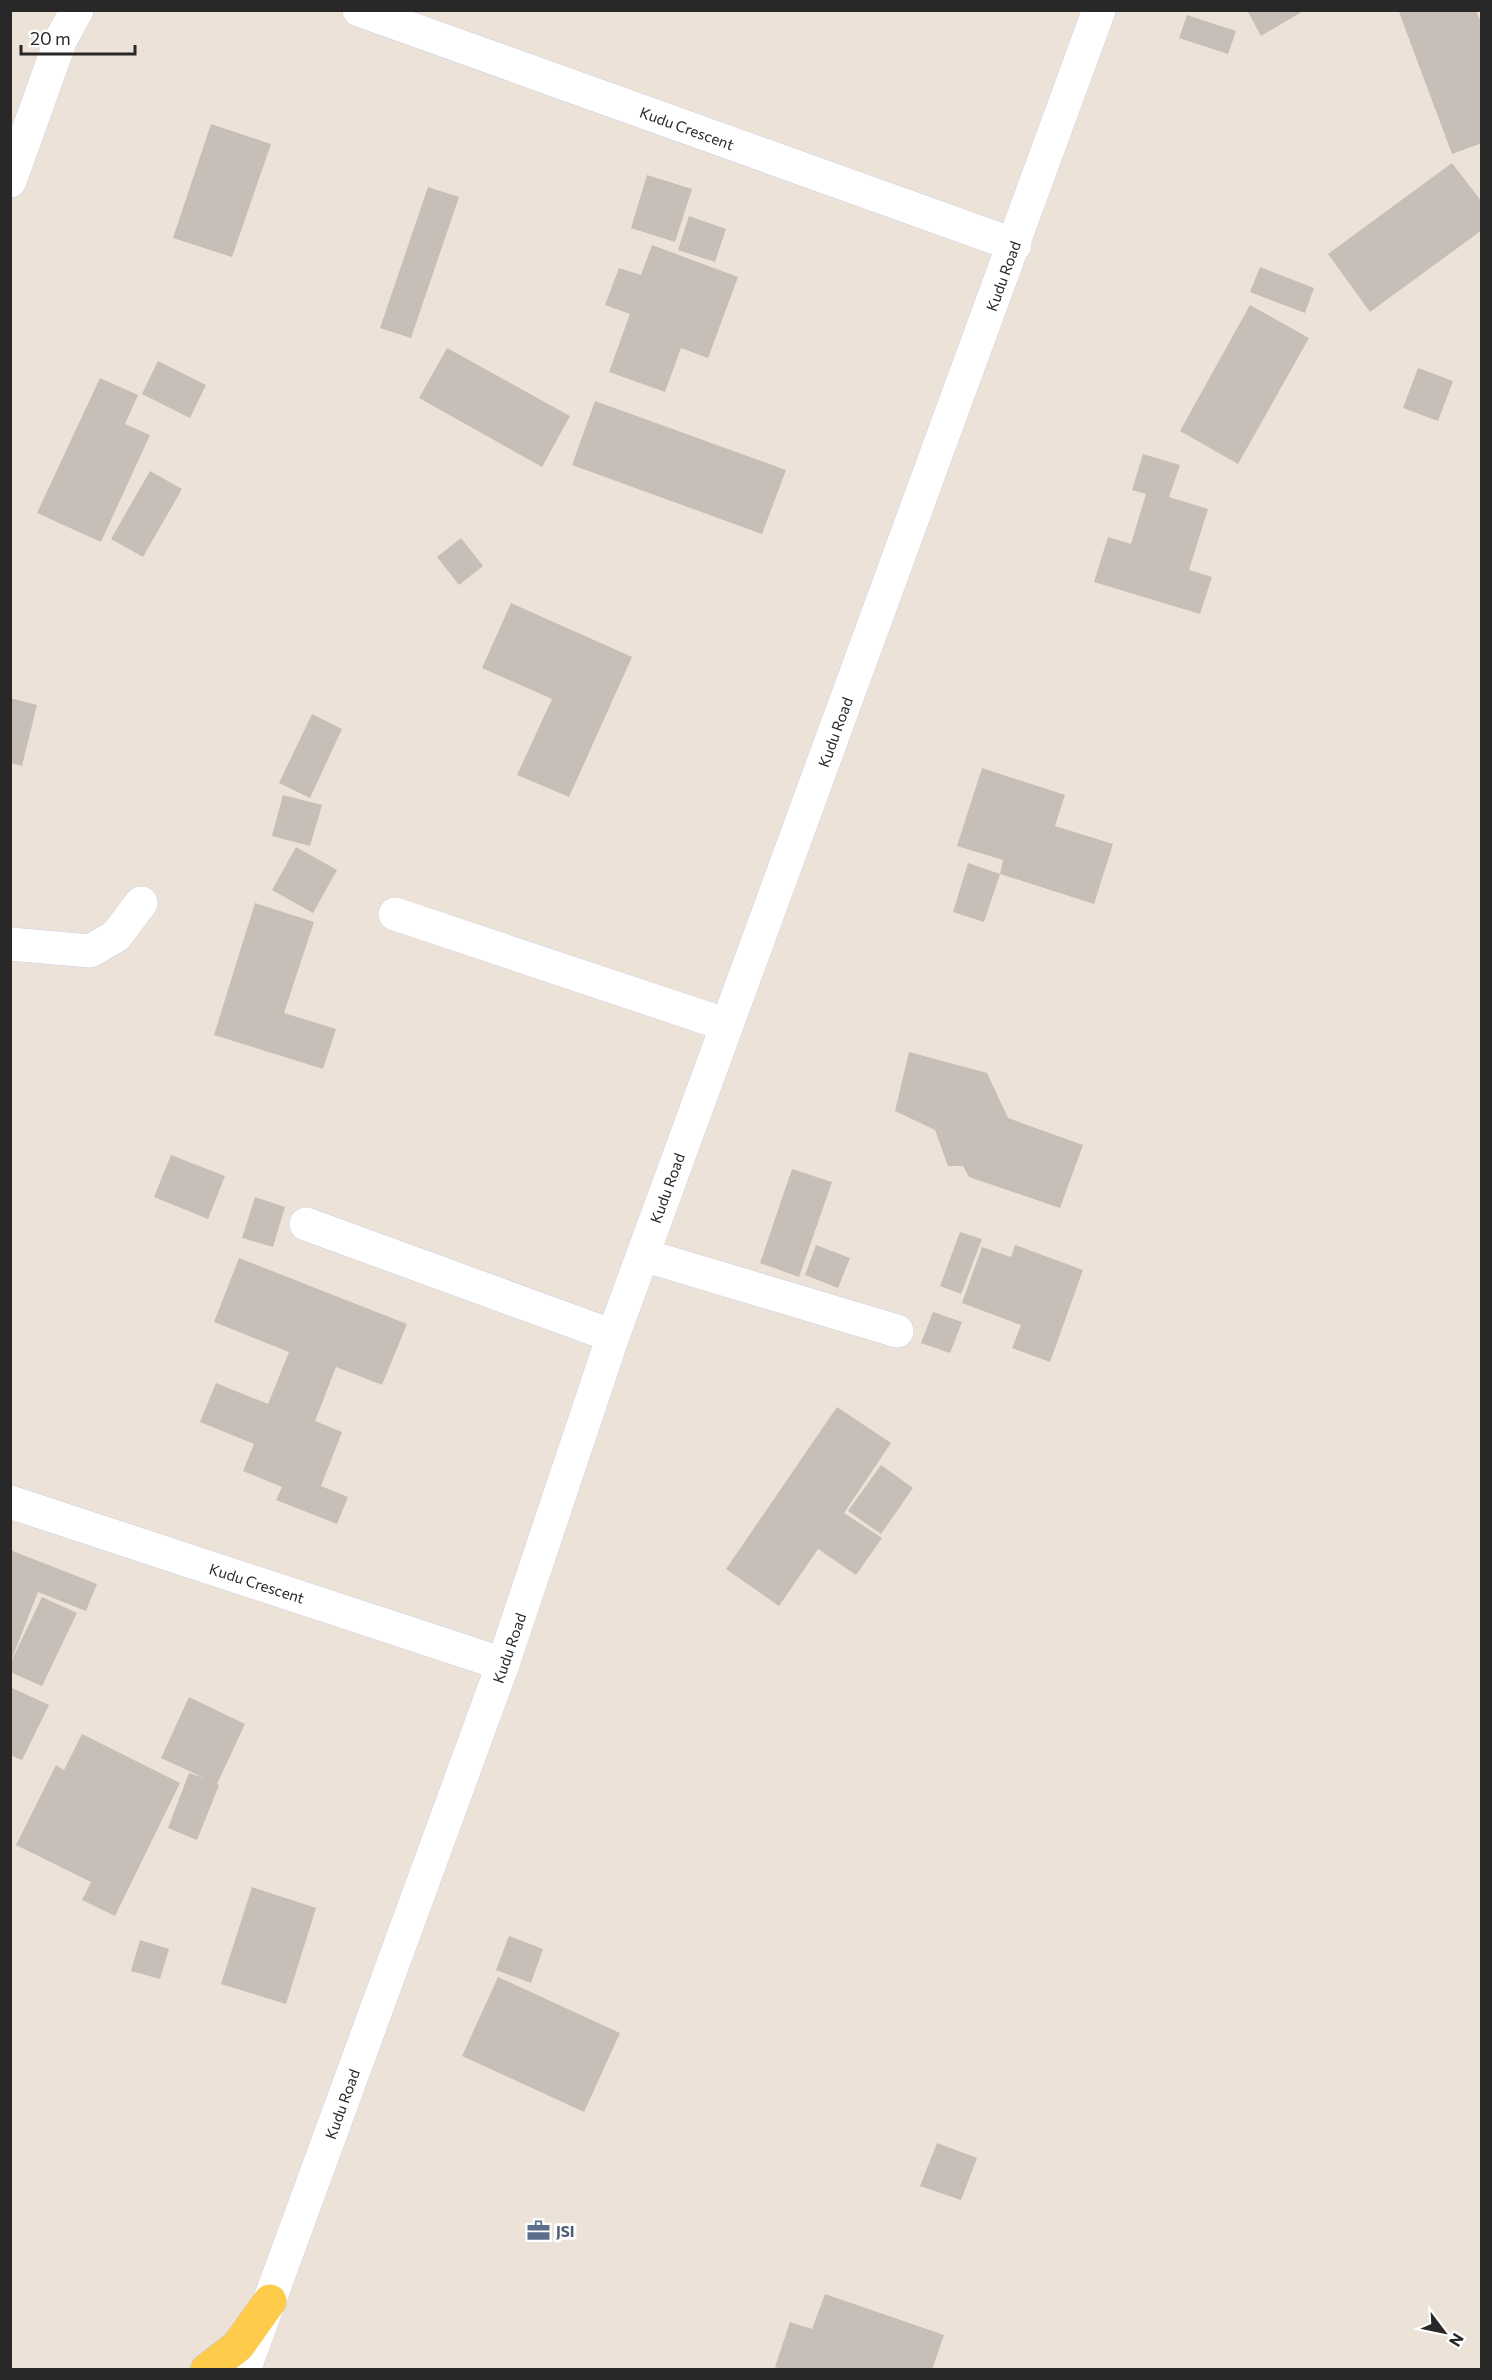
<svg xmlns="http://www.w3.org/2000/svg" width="1492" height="2380" viewBox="0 0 1492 2380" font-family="Commissioner,sans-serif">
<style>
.building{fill:#c7bfb7}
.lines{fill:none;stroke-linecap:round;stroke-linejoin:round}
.minor-casing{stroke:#cdd2e3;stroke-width:34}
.major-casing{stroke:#c7c7c7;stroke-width:34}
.minor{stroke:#fff;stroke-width:33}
.major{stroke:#ffcb4a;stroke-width:33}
.labels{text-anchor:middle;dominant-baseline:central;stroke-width:6;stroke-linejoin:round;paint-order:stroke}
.street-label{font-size:15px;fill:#282828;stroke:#fff}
.service-label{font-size:15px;font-weight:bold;fill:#4e5e75;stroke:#fff;text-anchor:start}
</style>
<rect width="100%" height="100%" fill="#ece2d7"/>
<!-- building -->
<g class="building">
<polygon points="1247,10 1305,10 1261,36"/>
<polygon points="1403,10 1476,10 1482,25 1482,143 1452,154 1399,12"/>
<polygon points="1187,15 1236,31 1228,54 1179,38"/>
<polygon points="211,124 271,144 232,257 173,238"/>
<polygon points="1452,163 1482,202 1482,230 1370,312 1328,254"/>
<polygon points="647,175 692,189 675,242 631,228"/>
<polygon points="428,187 459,197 411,338 380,328"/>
<polygon points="689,216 726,229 715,262 678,250"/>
<polygon points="652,245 738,277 708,358 681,348 665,392 609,372 630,314 605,305 619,268 641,275"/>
<polygon points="1260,267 1314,288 1305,313 1250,292"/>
<polygon points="1250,305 1309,338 1238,464 1180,431"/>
<polygon points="447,348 570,416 542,467 419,398"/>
<polygon points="158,361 206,385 190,418 142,394"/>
<polygon points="1418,368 1453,381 1438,421 1403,408"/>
<polygon points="100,378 138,395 125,424 150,435 101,542 37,513"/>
<polygon points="595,401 786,470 762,534 572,465"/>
<polygon points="1143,454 1180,465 1169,497 1208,509 1189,570 1212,577 1200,614 1094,582 1108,537 1131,544 1146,494 1132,490"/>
<polygon points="150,471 182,489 143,557 111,539"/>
<polygon points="461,538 483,566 459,585 437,557"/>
<polygon points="511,603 632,657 569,797 517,775 552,699 482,668"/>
<polygon points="10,698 37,705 22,766 10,763"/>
<polygon points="312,714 342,729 310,798 279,783"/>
<polygon points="982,768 1065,795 1055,826 1113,844 1094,904 1000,874 1003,860 957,846"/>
<polygon points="283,795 322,805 310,846 272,836"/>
<polygon points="296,847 337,870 313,913 272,890"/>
<polygon points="968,863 1000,874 984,922 953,912"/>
<polygon points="255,903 314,922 284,1013 336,1029 323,1069 214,1035"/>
<polygon points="909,1052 987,1073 1008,1118 1083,1145 1060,1208 969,1177 963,1166 948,1166 935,1130 895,1111"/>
<polygon points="171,1155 225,1176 208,1219 154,1197"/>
<polygon points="792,1169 832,1182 799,1277 760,1263"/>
<polygon points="255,1197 285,1207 273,1247 242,1238"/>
<polygon points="960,1232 982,1239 961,1294 940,1286"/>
<polygon points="816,1245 850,1258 838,1288 805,1275"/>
<polygon points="1015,1245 1083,1270 1050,1362 1012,1348 1021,1325 962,1303 982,1247 1011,1257"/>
<polygon points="239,1258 407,1324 382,1385 336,1367 315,1421 342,1432 321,1486 348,1497 337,1524 276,1500 282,1487 243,1471 254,1444 200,1422 216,1383 268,1404 289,1352 214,1322"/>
<polygon points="933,1312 962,1322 950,1353 921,1343"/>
<polygon points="837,1407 891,1443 844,1513 882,1538 856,1575 818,1549 779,1606 726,1569"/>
<polygon points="881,1465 913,1488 881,1534 848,1511"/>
<polygon points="10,1550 97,1584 86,1611 38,1592 11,1661"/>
<polygon points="42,1597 77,1613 42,1686 10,1672 10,1664"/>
<polygon points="10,1687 49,1705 22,1760 10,1755"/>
<polygon points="189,1697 245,1724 217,1784 219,1785 197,1840 168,1828 189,1773 204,1778 161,1758"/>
<polygon points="82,1734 180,1783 115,1916 82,1900 91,1882 16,1845 56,1765 64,1770"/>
<polygon points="252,1887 316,1908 286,2004 221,1984"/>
<polygon points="509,1936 543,1949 531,1983 496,1970"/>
<polygon points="140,1940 169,1949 160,1979 131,1971"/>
<polygon points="498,1977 620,2033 584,2112 462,2056"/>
<polygon points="937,2143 977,2158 961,2200 920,2186"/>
<polygon points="825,2294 944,2335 932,2370 781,2370 775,2367 790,2322 812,2329"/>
</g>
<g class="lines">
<defs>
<g id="minor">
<polyline points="359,10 1015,245"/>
<polyline points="10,181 61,39 77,10"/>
<polyline points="395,914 727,1025"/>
<polyline points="10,944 90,951 116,936 141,903"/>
<polyline points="306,1224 613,1336"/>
<polyline points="643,1255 897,1331"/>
<polyline points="10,1502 503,1664"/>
<polyline points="244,2370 503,1664 613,1336 1099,10"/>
</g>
<polyline id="major" points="207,2370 238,2346 270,2301"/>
</defs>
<!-- minor casing -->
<use href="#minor" class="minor-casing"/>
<!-- major casing -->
<use href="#major" class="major-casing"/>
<!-- minor -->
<use href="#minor" class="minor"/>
<!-- major -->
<use href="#major" class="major"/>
</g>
<!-- icons -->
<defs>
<symbol id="office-bare" viewBox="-9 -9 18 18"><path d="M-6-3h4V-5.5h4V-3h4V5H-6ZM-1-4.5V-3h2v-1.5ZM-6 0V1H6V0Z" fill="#5c6f8a" stroke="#fff" stroke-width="2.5" paint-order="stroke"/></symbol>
</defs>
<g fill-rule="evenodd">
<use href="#office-bare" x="522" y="2214" width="33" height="33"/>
</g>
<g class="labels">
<!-- street labels -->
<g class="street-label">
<text transform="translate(687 128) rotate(20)">Kudu Crescent</text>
<text transform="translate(1003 276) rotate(-70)">Kudu Road</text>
<text transform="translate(835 732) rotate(-70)">Kudu Road</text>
<text transform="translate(667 1188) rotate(-70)">Kudu Road</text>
<text transform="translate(257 1583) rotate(18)">Kudu Crescent</text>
<text transform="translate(509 1648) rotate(-71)">Kudu Road</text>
<text transform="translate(342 2104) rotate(-70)">Kudu Road</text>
</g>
<!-- service labels -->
<g class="service-label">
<text x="556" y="2231">JSI</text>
</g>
</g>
<!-- border -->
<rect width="1492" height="2380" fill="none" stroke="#282828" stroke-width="24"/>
<!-- north arrow -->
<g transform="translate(1444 2332) rotate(122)" stroke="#ffffff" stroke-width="4.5" paint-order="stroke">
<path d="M0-4.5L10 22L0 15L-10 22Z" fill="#282828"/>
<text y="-9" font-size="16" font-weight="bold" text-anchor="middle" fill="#282828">N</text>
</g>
<!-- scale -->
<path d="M21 45v9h114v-9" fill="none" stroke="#282828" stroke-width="3"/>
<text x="30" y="45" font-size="18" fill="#282828" stroke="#ffffff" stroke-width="4.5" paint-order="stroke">20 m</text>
</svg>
